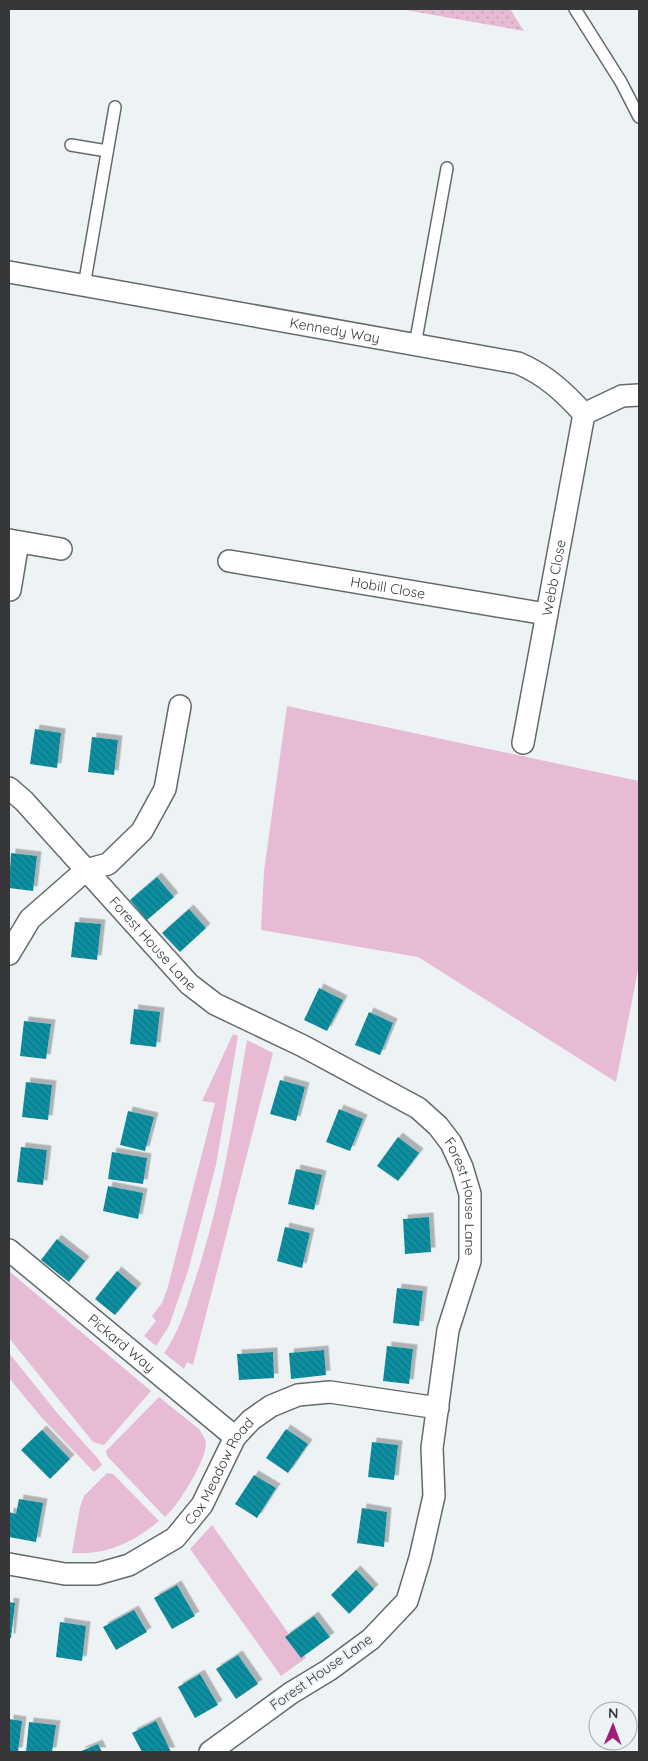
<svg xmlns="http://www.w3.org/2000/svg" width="648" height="1761" viewBox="0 0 648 1761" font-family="Quicksand,sans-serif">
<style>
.grass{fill:#e8bbd4}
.park{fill:url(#park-dots)}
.building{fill:url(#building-back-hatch);filter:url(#shadow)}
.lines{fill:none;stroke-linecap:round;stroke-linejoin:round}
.service-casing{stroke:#646a6b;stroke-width:14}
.minor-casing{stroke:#646a6b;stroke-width:24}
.service{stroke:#fff;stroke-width:11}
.minor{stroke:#fff;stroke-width:21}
.labels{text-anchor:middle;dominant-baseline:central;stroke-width:4.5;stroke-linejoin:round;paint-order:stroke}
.street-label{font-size:14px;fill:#353738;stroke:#edf3f5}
</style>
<defs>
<pattern id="park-dots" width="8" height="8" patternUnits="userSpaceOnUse" patternTransform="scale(1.25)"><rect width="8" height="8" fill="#e8bbd4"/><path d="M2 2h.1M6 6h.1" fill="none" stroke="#c8a1b7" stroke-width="1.8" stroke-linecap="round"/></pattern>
<pattern id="building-back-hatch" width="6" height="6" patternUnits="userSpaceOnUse" patternTransform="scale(1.25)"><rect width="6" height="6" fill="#118fa1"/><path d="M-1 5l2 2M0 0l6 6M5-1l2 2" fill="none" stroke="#117684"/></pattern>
<filter id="shadow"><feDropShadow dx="4.5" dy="-4.5" stdDeviation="0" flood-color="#0004"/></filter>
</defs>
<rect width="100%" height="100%" fill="#edf3f5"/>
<!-- grass -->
<g class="grass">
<polygon points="287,706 639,781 639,965 616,1082 418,957 261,930 264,871"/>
<polygon points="233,1034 238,1036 216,1165 188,1271 169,1326 156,1346 144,1336 156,1321 152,1316 162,1303 167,1290 215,1103 202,1101"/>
<path d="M247 1040 273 1053 193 1365 187 1362 184 1369 164 1353C179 1332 186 1308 194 1283 221 1204 233 1122 247 1040Z"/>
<polygon points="9,1271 151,1391 104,1445 93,1442 9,1338"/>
<polygon points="9,1353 58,1414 99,1460 102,1465 94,1472 42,1418 9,1378"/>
<path d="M159 1397 199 1429C202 1434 205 1437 206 1443 207 1459 178 1506 165 1517L107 1456 106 1451Z"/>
<path d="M107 1473 113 1474 159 1521C132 1543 107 1555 72 1553L80 1507 84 1496Z"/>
<polygon points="212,1525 306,1658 281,1676 190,1549"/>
</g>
<!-- park -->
<polygon class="park" points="400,9 510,9 524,31"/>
<!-- building -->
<g class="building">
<polygon points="35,729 61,733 57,768 30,764"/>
<polygon points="92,737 118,740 114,775 88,772"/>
<polygon points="11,853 37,856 33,891 9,888"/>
<polygon points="157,877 174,897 147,920 130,900"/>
<polygon points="189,909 206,928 180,952 162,933"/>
<polygon points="75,922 101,924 97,960 71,957"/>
<polygon points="319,988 343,1000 327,1031 304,1020"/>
<polygon points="134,1009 160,1012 156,1047 130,1044"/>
<polygon points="369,1012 393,1023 380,1055 355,1045"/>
<polygon points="24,1021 51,1024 46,1059 20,1056"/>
<polygon points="280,1080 305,1087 296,1121 270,1114"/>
<polygon points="26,1082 52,1085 48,1120 22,1117"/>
<polygon points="339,1109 363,1119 350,1151 326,1142"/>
<polygon points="128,1111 154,1117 145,1151 120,1145"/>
<polygon points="398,1137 419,1153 398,1181 377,1166"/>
<polygon points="21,1147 47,1150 43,1185 17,1182"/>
<polygon points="112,1152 147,1158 143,1184 108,1179"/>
<polygon points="296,1169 322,1175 314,1210 288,1204"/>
<polygon points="108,1186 143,1193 138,1219 103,1211"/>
<polygon points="429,1217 431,1252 405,1254 403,1219"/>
<polygon points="285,1227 310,1233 302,1268 277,1261"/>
<polygon points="57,1239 85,1261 69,1282 41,1260"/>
<polygon points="117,1271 137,1288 115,1315 95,1299"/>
<polygon points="397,1288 423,1291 419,1326 393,1323"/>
<polygon points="387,1346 413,1349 409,1384 383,1381"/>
<polygon points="324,1350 326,1375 291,1379 289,1353"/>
<polygon points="273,1352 274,1378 239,1380 237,1354"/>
<polygon points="286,1429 308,1444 288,1473 266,1458"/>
<polygon points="42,1430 70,1459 50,1479 21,1450"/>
<polygon points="372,1442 398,1445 394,1480 368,1477"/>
<polygon points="254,1475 276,1488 257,1518 235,1504"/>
<polygon points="19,1499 43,1503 36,1542 9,1537 9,1512 16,1514"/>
<polygon points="362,1508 387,1512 384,1547 357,1543"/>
<polygon points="356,1570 374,1589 349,1614 331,1595"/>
<polygon points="177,1585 195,1616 172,1629 154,1598"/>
<polygon points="9,1602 15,1603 11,1638 9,1638"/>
<polygon points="134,1610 147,1632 116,1650 103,1627"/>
<polygon points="314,1616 330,1637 301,1658 285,1637"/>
<polygon points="60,1622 86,1626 82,1661 56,1657"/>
<polygon points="238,1655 258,1684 236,1699 216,1669"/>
<polygon points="200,1674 218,1705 195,1718 178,1687"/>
<polygon points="9,1719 22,1721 18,1752 9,1752"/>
<polygon points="156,1721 171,1752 142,1752 132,1733"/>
<polygon points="29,1722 56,1725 52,1752 26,1752"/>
<polygon points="98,1744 102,1752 79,1752"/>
</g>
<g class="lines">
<defs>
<g id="service">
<polyline points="575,9 621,82 639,117"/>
<polyline points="71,145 107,151"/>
<polyline points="84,286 115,107"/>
<polyline points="415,345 447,168"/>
</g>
<g id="minor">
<path id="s1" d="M9 272 518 363C546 375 564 392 584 414L622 396 639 395"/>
<polyline points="9,540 61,549"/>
<path id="s2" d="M229 561 546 614"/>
<polyline points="10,590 18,542"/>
<path id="s3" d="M523 743 584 414"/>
<path id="s4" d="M9 788 24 801 189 984 215 1004 303 1046 418 1108 438 1126 451 1143 462 1167 470 1194V1261L448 1330 432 1448 434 1496 420 1558 407 1601 371 1639 329 1670 291 1693 210 1752"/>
<polyline points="9,954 30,919 86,870 108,864 142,831 165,789 180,706"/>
<path id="s5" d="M9 1250 235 1437"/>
<path id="s6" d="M9 1564 65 1574H97L129 1565 175 1538 202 1505 235 1437 251 1420 271 1406 298 1395 330 1392 438 1408"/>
</g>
</defs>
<!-- service casing -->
<use href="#service" class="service-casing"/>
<!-- minor casing -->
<use href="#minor" class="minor-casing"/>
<!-- service -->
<use href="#service" class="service"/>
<!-- minor -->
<use href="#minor" class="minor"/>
</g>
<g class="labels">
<!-- street labels -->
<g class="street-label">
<text stroke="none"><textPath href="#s1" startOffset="331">Kennedy Way</textPath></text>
<text stroke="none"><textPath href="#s3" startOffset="168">Webb Close</textPath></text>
<text stroke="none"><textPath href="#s2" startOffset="161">Hobill Close</textPath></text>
<text stroke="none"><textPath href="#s4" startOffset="212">Forest House Lane</textPath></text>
<text stroke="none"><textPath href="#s4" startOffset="631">Forest House Lane</textPath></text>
<text stroke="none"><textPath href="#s5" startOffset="146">Pickard Way</textPath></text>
<text stroke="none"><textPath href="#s6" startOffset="256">Cox Meadow Road</textPath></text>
<text transform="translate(321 1672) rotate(-35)">Forest House Lane</text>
</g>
</g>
<!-- border -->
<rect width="648" height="1761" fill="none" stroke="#353738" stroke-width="20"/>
<!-- north arrow -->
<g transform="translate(613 1726) rotate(1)"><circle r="24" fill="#edf3f5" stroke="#a3a8a9"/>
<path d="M0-4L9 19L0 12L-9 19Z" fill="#9d2076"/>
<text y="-8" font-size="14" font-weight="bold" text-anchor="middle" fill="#353738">N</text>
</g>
</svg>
